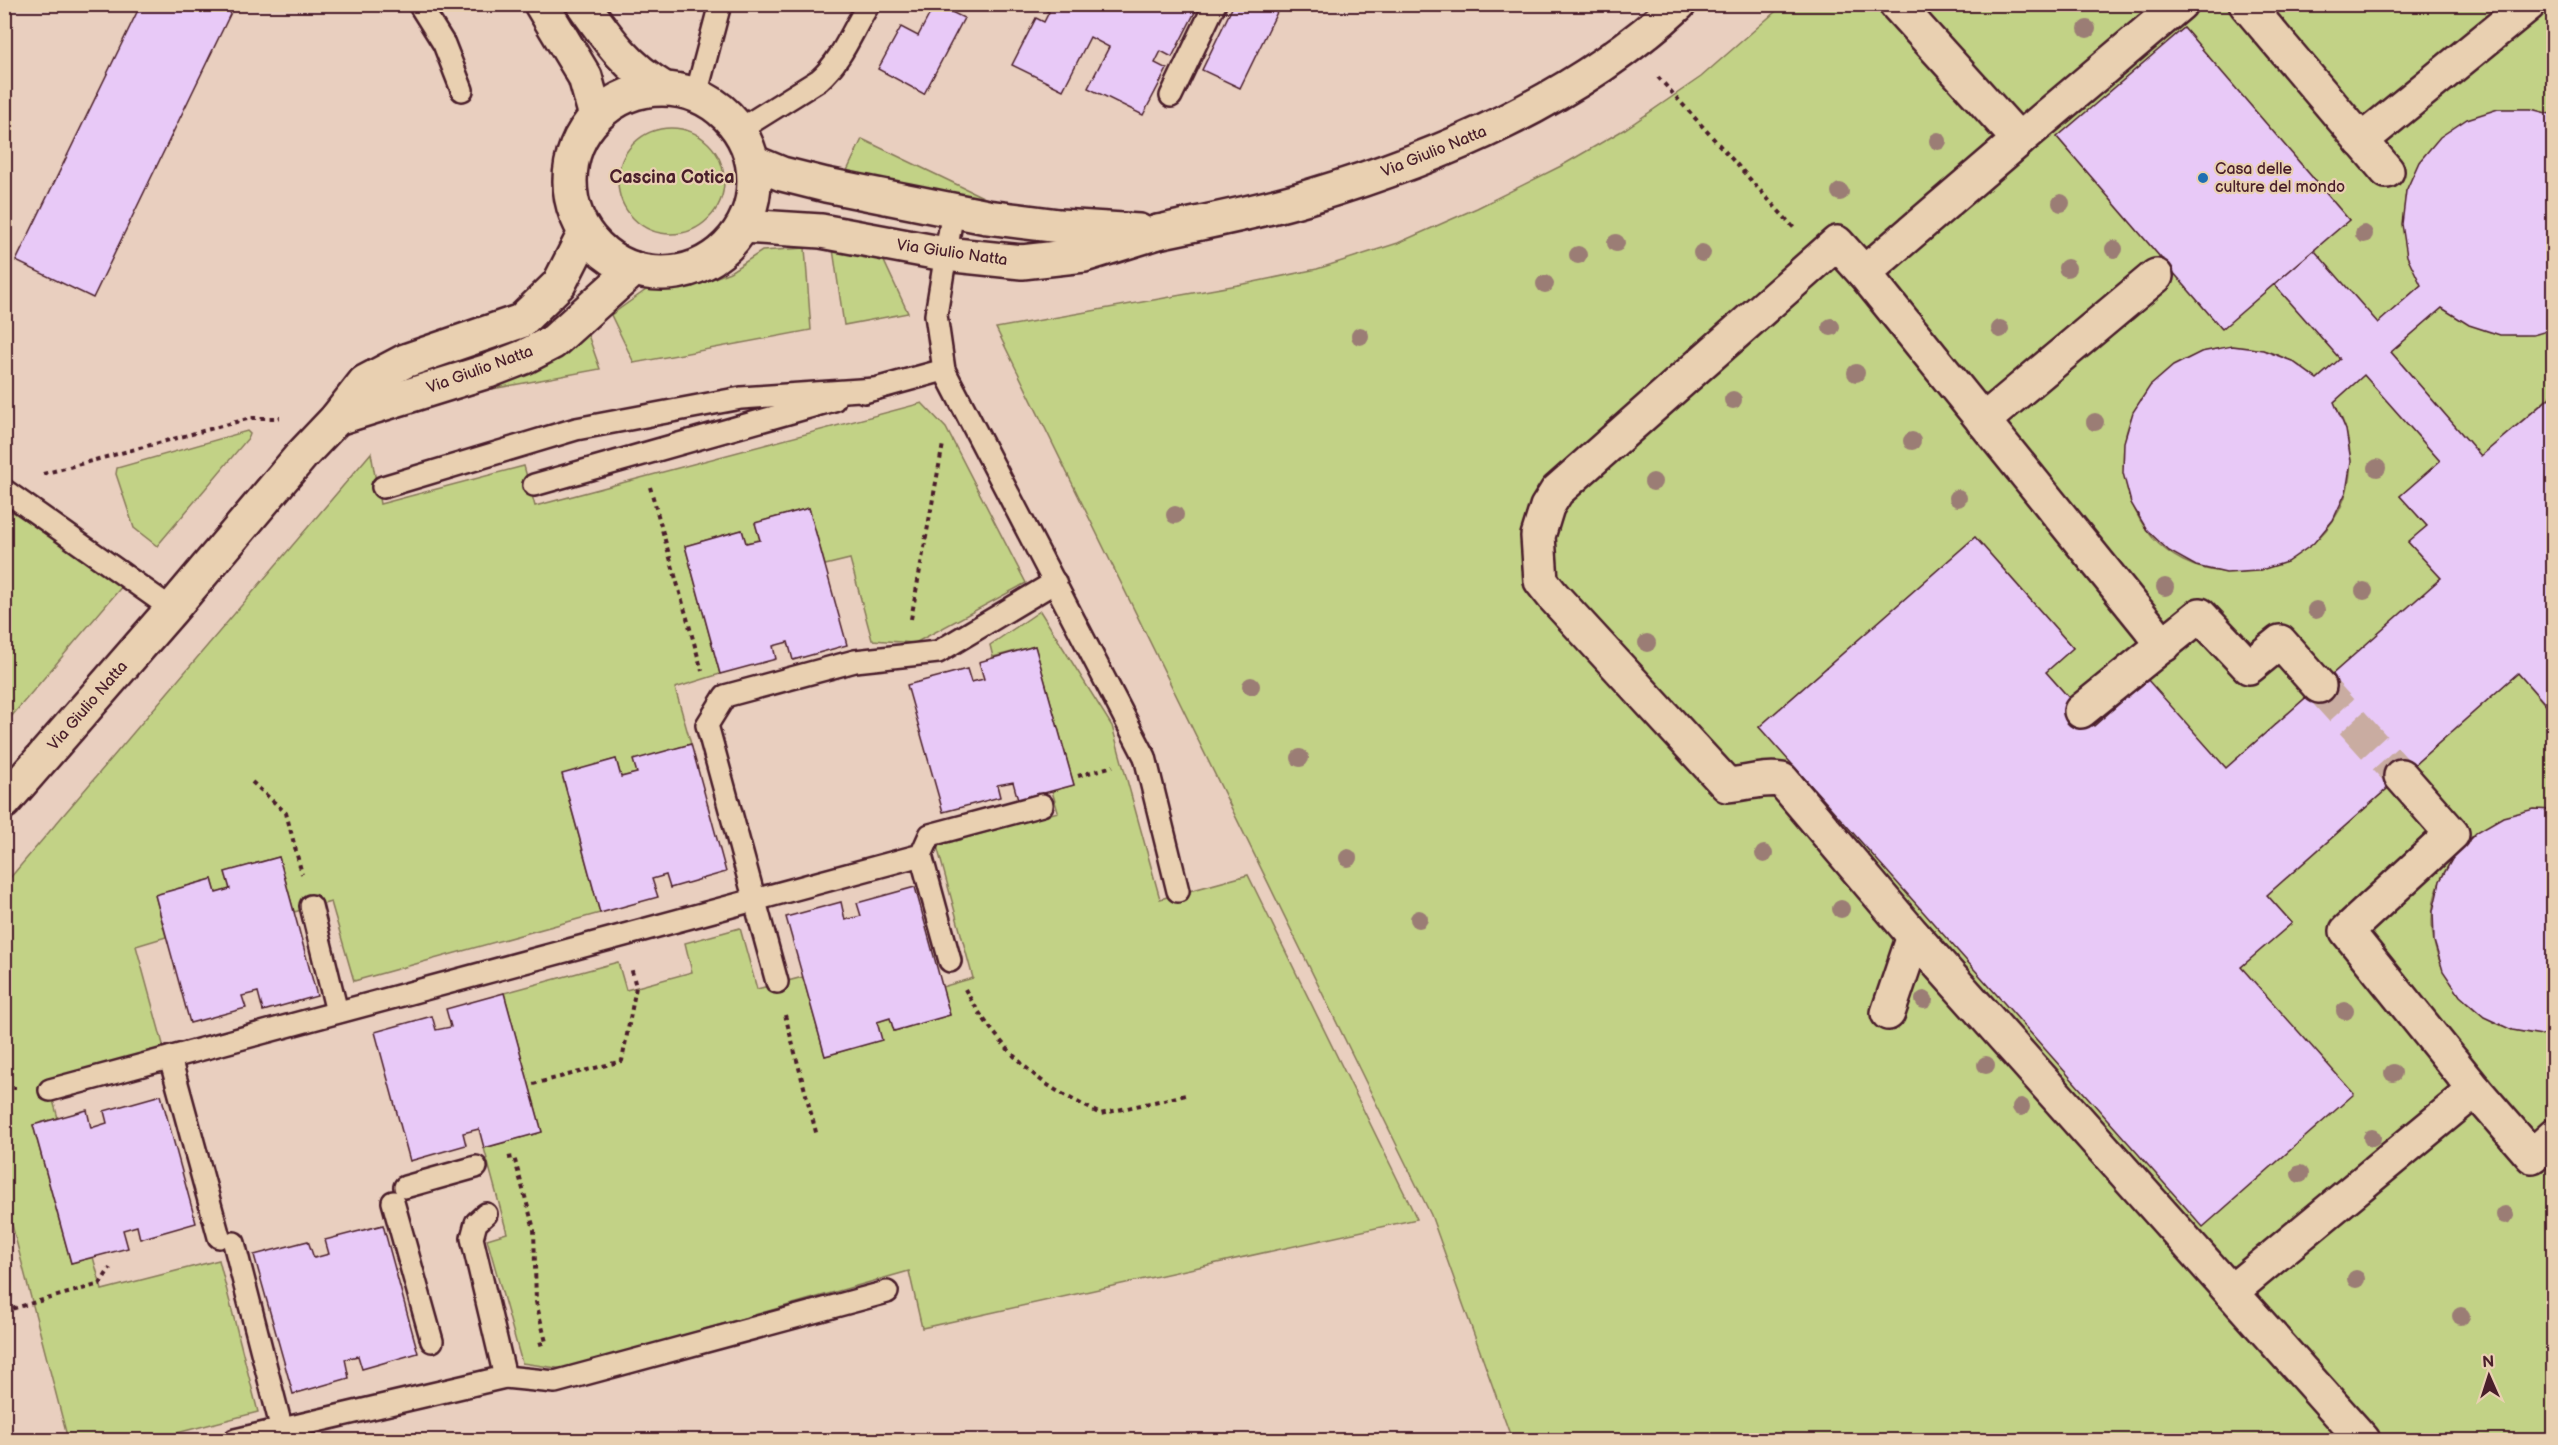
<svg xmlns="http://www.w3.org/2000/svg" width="2558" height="1445" viewBox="0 0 2558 1445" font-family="'Balsamiq Sans',sans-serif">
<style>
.green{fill:#c2d286;stroke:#867858;stroke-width:1.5}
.building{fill:#e8c9f7;stroke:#4a1f2b;stroke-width:1.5}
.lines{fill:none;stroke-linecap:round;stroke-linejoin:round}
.street-tunnel{stroke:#c9aca1;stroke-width:33;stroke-dasharray:33 16;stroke-linecap:butt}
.lane-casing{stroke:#4a1f2b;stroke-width:26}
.street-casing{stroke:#4a1f2b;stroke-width:38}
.secondary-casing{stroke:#4a1f2b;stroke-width:38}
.path{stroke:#4a1f2b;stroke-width:4;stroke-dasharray:4.5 4.5;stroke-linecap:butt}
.lane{stroke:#e9d0b1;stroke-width:21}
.street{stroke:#e9d0b1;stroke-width:33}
.secondary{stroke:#e9d0b1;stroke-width:33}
.tree{fill:#9b7d75}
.poi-dot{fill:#1f6fb2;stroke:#e9d0b1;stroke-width:2}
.labels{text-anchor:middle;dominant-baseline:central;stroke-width:4.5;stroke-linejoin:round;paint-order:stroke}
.street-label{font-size:16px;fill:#4a1f2b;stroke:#e9d0b1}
.poi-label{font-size:16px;fill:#4a1f2b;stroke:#e9d0b1;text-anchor:start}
.neighbourhood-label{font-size:18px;font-weight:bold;fill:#4a1f2b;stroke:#e9d0b1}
</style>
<rect width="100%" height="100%" fill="#e9cfbf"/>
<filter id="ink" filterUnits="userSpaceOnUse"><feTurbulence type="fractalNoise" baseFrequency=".0167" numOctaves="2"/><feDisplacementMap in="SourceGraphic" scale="12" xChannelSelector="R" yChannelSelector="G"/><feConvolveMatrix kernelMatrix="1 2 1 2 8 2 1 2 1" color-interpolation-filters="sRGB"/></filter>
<g filter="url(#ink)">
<!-- green -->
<g class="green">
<path d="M1783 5H2545L2553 14V115L2531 109H2498L2406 191C2401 232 2404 248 2421 285L2378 323 2314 250 2349 220 2184 28 2057 137 2221 328 2274 284 2340 359 2317 379C2308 373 2300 365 2291 361 2233 331 2172 352 2138 405 2123 428 2120 461 2127 487 2165 634 2383 575 2346 431 2344 421 2338 411 2334 402L2364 375 2440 461 2400 496 2427 526 2408 542 2441 578 2226 768 2147 680 2094 726 2046 672 2073 648 1975 537 1759 727 2241 967 2292 923 2267 895 2518 673 2553 714V810C2461 806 2398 905 2452 984 2463 1001 2478 1014 2496 1023 2514 1031 2534 1036 2553 1033V1440H1512L1431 1215 996 328 1249 283 1317 269 1398 243 1477 208 1561 166 1625 129 1701 77Z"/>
<circle cx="671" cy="181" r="53"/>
<polygon points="862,139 987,199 846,173"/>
<polygon points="805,248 811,330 634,363 611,315 646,290 693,286 730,272 762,251"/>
<polygon points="833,249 882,257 908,313 844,325"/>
<path d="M2442 308C2480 333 2508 342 2553 329V394L2481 456 2391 352Z"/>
<polygon points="587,332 600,369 492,389 558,355"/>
<polygon points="922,403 946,428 1026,583 915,643 872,640 850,559 825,565 809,508 755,523 760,540 746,543 742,530 685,546 720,674 675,688 691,744 634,761 637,773 621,777 616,759 562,775 600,913 354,981 331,902 294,912 279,857 225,872 230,889 216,893 212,879 155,895 166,937 136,946 164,1048 47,1079 58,1118 33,1125 71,1263 93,1257 102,1290 219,1260 258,1412 150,1440 68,1440 5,1198 4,885 371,453 380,504 524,466 535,506"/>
<polygon points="247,431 250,434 249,437 157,546 134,528 116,474 117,468"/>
<polygon points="13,512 124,584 5,724 4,513"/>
<polygon points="1040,611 1112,726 1160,899 1248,875 1417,1219 922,1328 909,1271 564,1369 522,1363 487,1239 507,1233 484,1148 542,1132 504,993 618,962 626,990 692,972 685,943 740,928 757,989 803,977 825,1056 881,1040 877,1022 890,1018 894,1031 950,1015 942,987 973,978 937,846 1058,812 1052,791 1074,785 1035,646 993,657 990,645"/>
</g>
<!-- building -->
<g class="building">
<polygon points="141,4 235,4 93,298 16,261"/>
<polygon points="935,4 964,18 924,94 878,69 901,27 918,36"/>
<polygon points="1043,4 1184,4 1196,10 1172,57 1161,51 1155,63 1167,69 1143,115 1088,88 1109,47 1090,37 1063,90 1012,65 1036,18 1044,22 1049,12 1041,8"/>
<polygon points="1234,4 1281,4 1240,88 1202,70"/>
<polygon points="2184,28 2349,220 2222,329 2057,137"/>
<polygon points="2498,109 2531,109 2554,115 2554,329 2533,335 2500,335 2469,325 2442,308 2391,352 2481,456 2554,394 2554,714 2518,673 2267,895 2292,923 2241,967 2354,1094 2203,1227 1759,727 1975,537 2073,648 2046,672 2094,726 2147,679 2226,768 2441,578 2408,542 2427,526 2400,496 2440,461 2364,375 2334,402 2346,430 2351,461 2346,492 2333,520 2313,544 2287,562 2258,571 2226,573 2196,566 2169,551 2147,530 2131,503 2123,473 2124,442 2133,412 2150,386 2173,366 2201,352 2232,346 2263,350 2292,361 2317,379 2340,359 2274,284 2314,250 2378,323 2421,285 2407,256 2402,224 2406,191 2419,162 2440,137 2467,119"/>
<polygon points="809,508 847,645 793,660 788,642 773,646 776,659 720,674 685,546 742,530 746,543 760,540 755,523"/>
<polygon points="1035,646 1074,785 1018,800 1013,782 997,785 1000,797 943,812 907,685 967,669 971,682 984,679 979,662"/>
<polygon points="691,744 726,872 670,888 666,875 652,879 658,897 600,913 562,774 616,759 621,777 637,773 633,760"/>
<polygon points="2534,809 2554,810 2554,1033 2542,1035 2512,1030 2484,1017 2460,996 2443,971 2434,941 2433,911 2440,881 2455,854 2477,832 2503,817"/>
<polygon points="279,857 317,996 263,1011 258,992 242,996 246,1008 190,1023 155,895 212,879 216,893 230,889 225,872"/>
<polygon points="915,887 950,1015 894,1031 890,1018 877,1022 882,1040 825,1056 786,917 841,902 845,920 861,916 857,903"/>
<polygon points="504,993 542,1132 484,1148 479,1129 463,1133 466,1145 410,1161 375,1032 432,1016 436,1030 451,1027 446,1009"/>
<polygon points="161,1095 196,1223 140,1239 137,1226 123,1230 128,1248 71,1263 33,1125 87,1110 91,1128 107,1123 104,1111"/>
<polygon points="383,1225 418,1353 362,1369 358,1356 345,1359 349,1378 293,1394 254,1255 308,1241 314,1258 329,1254 325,1240"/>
</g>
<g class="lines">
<!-- street-tunnel -->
<polyline class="street-tunnel" points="2319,686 2401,776"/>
<defs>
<g id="lane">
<polyline points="419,4 444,44 462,90"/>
<polyline points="696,95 720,4"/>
<polyline points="1171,96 1215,4"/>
<path d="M739 130 819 80C843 59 852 30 869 4"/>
<polyline points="953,210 936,315 944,370 1145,757 1178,891"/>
<polyline points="864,392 944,370"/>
<polyline points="534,485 834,400"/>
<polyline points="383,487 576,429 741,398 875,389"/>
<polyline points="4,490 172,609"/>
<polyline points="921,855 950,961"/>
<polyline points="311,906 337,1012"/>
<polyline points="777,982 707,725 725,696 855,661 938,652 1055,582"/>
<polyline points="170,1058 219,1237"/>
<polyline points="50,1090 921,855 930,835 1042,805"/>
<polyline points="405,1187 476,1167"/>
<polyline points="393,1202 432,1341"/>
<polyline points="486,1214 476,1223 472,1238 505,1377"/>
<polyline points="234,1243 282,1430"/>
<polyline points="235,1440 505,1377 555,1382 887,1292"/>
</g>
<g id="street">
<polyline points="541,4 585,77 596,116"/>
<path d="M583 4C608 39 626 66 663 88"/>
<path d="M1896 4 2019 140 1864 273 1837 243 1557 491 1547 507 1538 536 1541 581 1553 596 1727 785C1746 784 1763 777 1782 780L1914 936 2363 1440"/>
<polyline points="2246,4 2387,171"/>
<circle cx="662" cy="181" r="92"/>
<polyline points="2019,140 2180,4"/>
<polyline points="2361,141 2529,4"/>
<polyline points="753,162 782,174 826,185 987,217 1059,226 1139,231"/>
<polyline points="743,226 821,231 945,254 1022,262 1084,255 1158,232"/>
<polyline points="1864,273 2164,645"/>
<polyline points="337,418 488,371 524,357 553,342 634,269"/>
<polyline points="1983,421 2156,276"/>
<polyline points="2081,711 2200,615 2249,667 2280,642 2319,686"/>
<polyline points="4,802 172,609 301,456 337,418 365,382 405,361 521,321 559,284 585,233"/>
<polyline points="1888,1013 1914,936"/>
<polyline points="2475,1090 2532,1156 2554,1136"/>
<polyline points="2231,1292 2475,1090 2347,931 2452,834 2401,776"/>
</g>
<path id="secondary" d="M1158 232C1208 221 1259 212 1308 197 1441 157 1576 100 1679 4"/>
</defs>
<!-- lane casing -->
<use href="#lane" class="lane-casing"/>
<!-- street casing -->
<use href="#street" class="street-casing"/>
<!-- secondary casing -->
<use href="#secondary" class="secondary-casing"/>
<!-- path -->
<g class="path">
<polyline points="1658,77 1794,228"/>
<polyline points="43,474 251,418 280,418"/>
<polyline points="650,487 702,671"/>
<polyline points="911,619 943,444"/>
<polyline points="1078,776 1113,766"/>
<polyline points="252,782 286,813 302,874"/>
<path d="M965 989C983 1023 1019 1067 1051 1087 1066 1097 1084 1105 1100 1114L1186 1095"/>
<polyline points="785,1015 817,1136"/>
<polyline points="533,1084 622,1061 636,987 631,967"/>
<polyline points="4,1088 16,1088"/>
<polyline points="508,1158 514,1157 534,1229 536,1302 546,1342 539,1344"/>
<polyline points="4,1311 100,1284 110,1268"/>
</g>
<!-- lane -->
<use href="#lane" class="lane"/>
<!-- street -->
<use href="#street" class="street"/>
<!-- secondary -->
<use href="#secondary" class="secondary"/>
</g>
<!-- trees -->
<g class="tree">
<circle cx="2087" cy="29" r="9"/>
<circle cx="1938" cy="141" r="9"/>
<circle cx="1840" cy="192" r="9"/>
<circle cx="2061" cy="203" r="9"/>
<circle cx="2364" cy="234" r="9"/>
<circle cx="1616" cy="243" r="9"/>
<circle cx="2114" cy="249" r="9"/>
<circle cx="1702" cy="253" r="9"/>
<circle cx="1578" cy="255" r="9"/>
<circle cx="2067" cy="268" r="9"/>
<circle cx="1545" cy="284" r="9"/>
<circle cx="1831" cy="327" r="9"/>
<circle cx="2000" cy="329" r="9"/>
<circle cx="1360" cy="336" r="9"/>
<circle cx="1856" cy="373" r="9"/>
<circle cx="1733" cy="400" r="9"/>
<circle cx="2095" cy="422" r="9"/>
<circle cx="1912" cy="441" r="9"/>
<circle cx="2377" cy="468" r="9"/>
<circle cx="1653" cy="482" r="9"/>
<circle cx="1958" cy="498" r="9"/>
<circle cx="1175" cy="515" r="9"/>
<circle cx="2165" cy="587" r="9"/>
<circle cx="2364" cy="591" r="9"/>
<circle cx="2316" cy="610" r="9"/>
<circle cx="1647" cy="643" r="9"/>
<circle cx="1251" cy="686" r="9"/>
<circle cx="1300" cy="758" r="9"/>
<circle cx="1764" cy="854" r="9"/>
<circle cx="1348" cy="858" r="9"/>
<circle cx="1841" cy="909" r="9"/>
<circle cx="1419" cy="919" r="9"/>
<circle cx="1924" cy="1000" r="9"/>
<circle cx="2345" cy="1011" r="9"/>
<circle cx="1986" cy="1065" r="9"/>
<circle cx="2393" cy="1073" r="9"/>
<circle cx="2021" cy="1107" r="9"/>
<circle cx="2372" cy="1138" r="9"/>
<circle cx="2300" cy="1174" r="9"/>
<circle cx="2505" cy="1215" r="9"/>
<circle cx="2356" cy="1279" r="9"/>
<circle cx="2461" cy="1316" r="9"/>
</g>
</g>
<!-- markers -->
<circle class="poi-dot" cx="2203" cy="178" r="6"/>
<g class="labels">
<!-- street labels -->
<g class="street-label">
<text transform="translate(1434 152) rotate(-22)">Via Giulio Natta</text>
<text transform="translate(952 253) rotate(8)">Via Giulio Natta</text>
<text transform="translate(480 370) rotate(-20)">Via Giulio Natta</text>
<text transform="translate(88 706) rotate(-49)">Via Giulio Natta</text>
</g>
<!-- poi labels -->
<g class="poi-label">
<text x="2215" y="169">Casa delle<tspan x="2215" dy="18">culture del mondo</tspan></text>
</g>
<!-- neighbourhood labels -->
<g class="neighbourhood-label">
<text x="672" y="177">Cascina Cotica</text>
</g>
</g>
<!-- margin -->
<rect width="2558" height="1445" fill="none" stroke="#e9d0b1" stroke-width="24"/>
<rect x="12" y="12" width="2534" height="1421" fill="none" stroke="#4a1f2b" stroke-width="2" filter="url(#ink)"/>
<!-- north arrow -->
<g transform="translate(2489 1376) rotate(357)" stroke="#e9d0b1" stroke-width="4.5" paint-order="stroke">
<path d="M0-4.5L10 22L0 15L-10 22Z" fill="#4a1f2b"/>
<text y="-9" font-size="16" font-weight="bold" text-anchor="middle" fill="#4a1f2b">N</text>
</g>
</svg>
